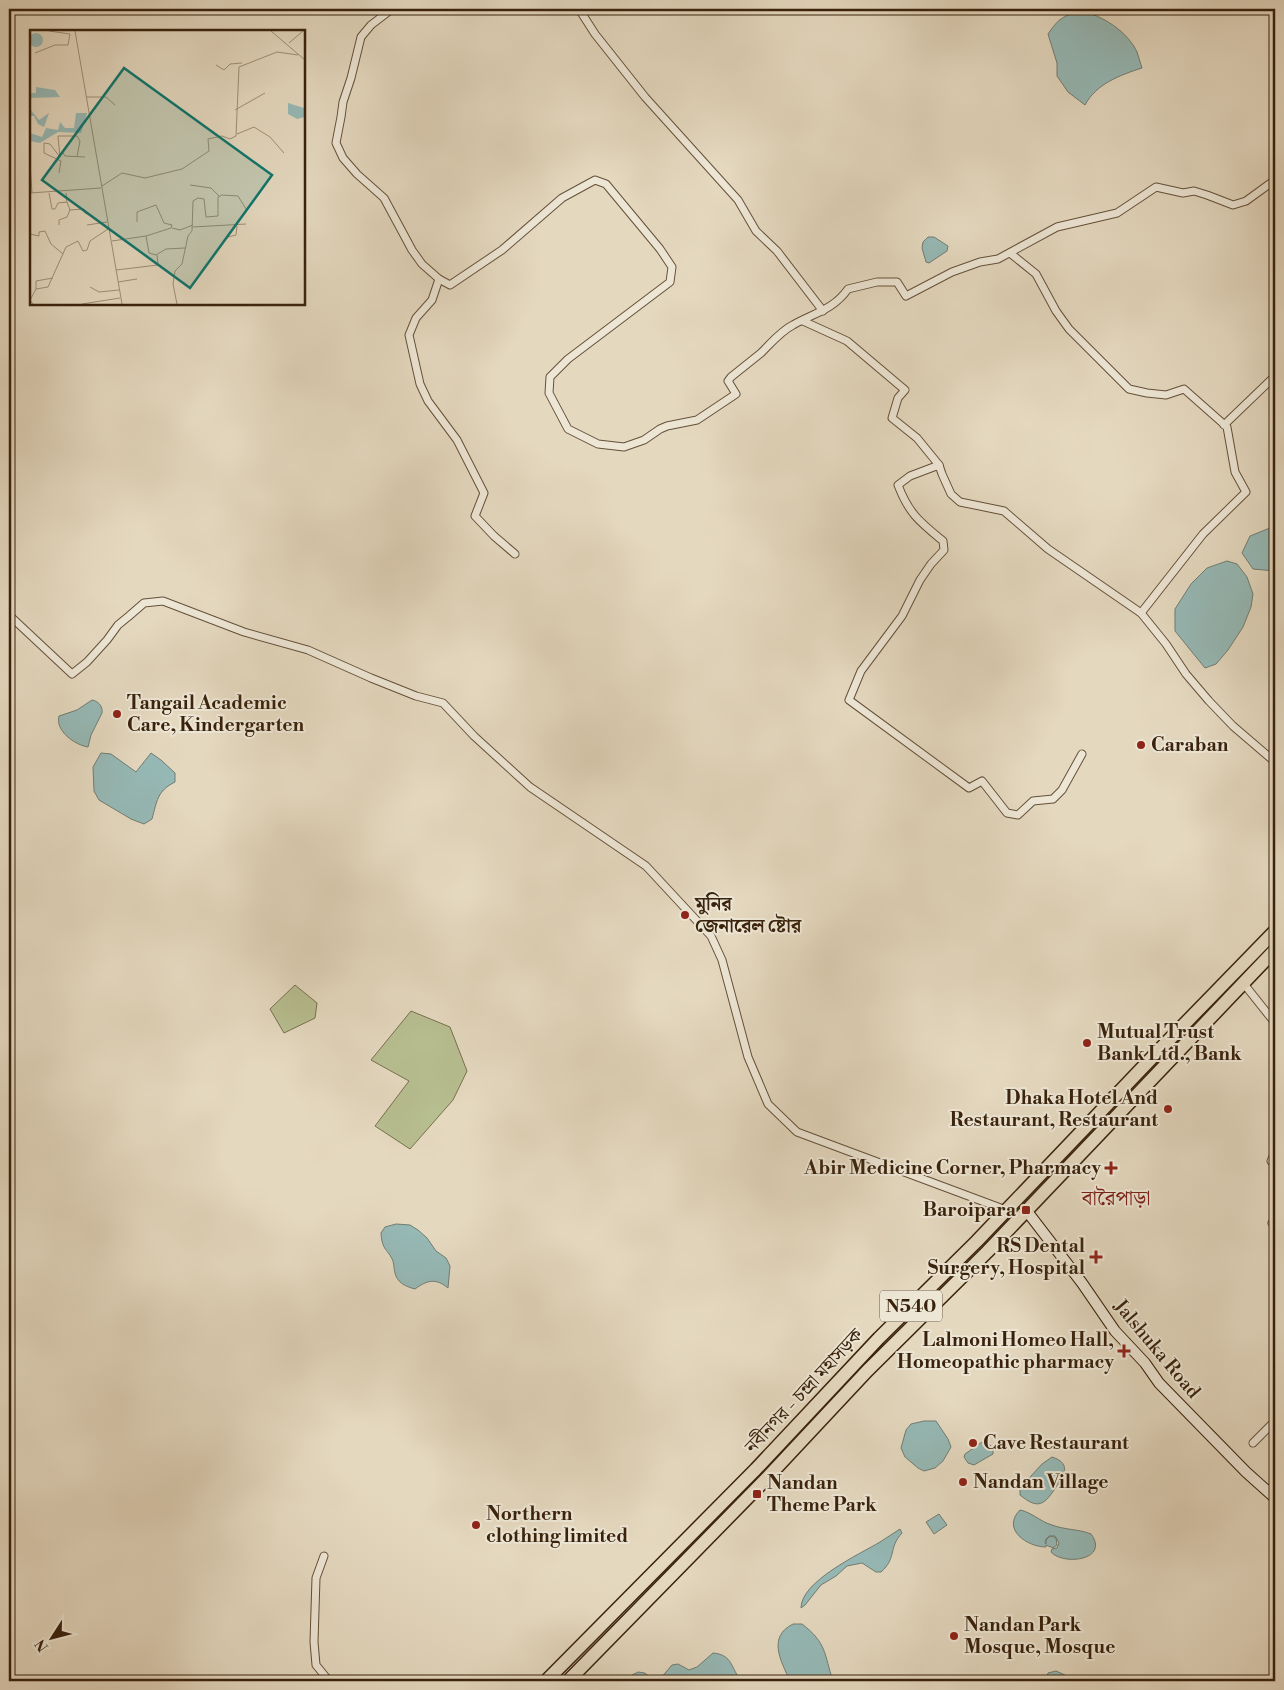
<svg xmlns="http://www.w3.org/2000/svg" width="1284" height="1690" viewBox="0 0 1284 1690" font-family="'Libre Bodoni','Noto Serif Bengali',serif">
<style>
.green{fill:#b7be90;stroke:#78704e}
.water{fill:#96b9b6;stroke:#717d72}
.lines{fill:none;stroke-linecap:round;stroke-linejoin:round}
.street-casing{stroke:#645039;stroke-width:9}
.secondary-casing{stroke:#39220c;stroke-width:12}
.highway-casing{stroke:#39220c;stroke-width:15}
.street{stroke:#ede6d5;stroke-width:7}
.secondary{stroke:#ede6d5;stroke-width:10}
.highway{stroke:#e4d8bf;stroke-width:12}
.poi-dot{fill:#8f2418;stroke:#ede6d5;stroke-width:2}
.labels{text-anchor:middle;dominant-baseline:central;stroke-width:4;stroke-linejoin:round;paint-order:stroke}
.shield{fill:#ede6d5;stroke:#6f5d48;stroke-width:1}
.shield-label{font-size:18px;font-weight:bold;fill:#39220c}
.poi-label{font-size:19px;font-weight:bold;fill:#39220c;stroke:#ede6d5;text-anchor:start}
.street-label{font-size:19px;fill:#39220c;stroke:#ede6d5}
.quarter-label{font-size:21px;fill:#7a1f14;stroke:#ede6d5}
.inset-road{fill:none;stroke:#a08f77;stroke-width:1}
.view{fill:#0f766e;fill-opacity:0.15;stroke:#0f766e;stroke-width:2.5}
.inset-edge{fill:none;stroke:#39220c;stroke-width:2.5}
</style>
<rect width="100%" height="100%" fill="#e4d8bf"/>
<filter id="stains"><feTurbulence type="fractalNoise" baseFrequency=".004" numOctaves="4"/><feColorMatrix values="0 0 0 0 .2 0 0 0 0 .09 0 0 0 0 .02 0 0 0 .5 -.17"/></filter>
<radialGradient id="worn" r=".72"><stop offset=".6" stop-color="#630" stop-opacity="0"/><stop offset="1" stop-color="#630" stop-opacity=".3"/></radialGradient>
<!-- green -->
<g class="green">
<polygon points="295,985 317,1003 315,1018 284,1033 270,1009"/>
<polygon points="411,1011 450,1027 467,1071 453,1100 410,1149 375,1126 409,1081 371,1060"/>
</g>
<!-- water -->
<g class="water">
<path d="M1081 11C1102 15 1128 32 1137 52 1139 57 1140 63 1142 68 1120 75 1096 84 1085 105L1068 92 1057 76V63L1048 34C1059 18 1063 16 1081 11Z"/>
<polygon points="928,237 934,237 948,246 947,251 929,263 926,262 922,248 923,242"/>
<polygon points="1270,528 1275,533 1275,571 1253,569 1242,553 1250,536"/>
<polygon points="1227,561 1237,564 1247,577 1253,594 1251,607 1243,627 1228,650 1216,664 1205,668 1175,631 1175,609 1191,584 1207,568"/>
<path d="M92 700C98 701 103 706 102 713L91 735 88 747C75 745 55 731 59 716L77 710Z"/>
<path d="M101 753 111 754 136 772 151 753 161 760 175 773V782C157 791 157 801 152 819L144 824 131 819 99 800 94 791 93 767Z"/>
<path d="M396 1224 410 1225 418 1230 427 1238 436 1251 446 1258 450 1266 448 1288C436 1278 427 1280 415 1289 407 1287 397 1283 395 1273 394 1270 394 1265 393 1261 388 1249 382 1251 381 1233L385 1227Z"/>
<polygon points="924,1421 936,1421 948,1439 951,1447 943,1461 935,1468 924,1471 918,1468 905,1457 901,1448 906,1430 911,1424"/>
<polygon points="985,1440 993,1448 993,1454 974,1465 968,1463 964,1457 965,1454"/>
<path d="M1052 1457C1074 1464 1062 1478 1054 1490 1043 1507 1036 1508 1020 1495V1488L1042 1464Z"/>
<path d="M1020 1510C1031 1512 1041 1522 1052 1525 1065 1530 1079 1529 1091 1534 1110 1560 1064 1566 1051 1552L1052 1549 1057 1548 1059 1543 1055 1536H1049L1045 1542 1046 1544V1539L1051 1536 1056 1538 1057 1545 1053 1548 1046 1545V1547C1027 1547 1001 1529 1020 1510Z"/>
<polygon points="939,1514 947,1525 934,1534 926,1522"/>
<path d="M900 1529 902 1533C888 1548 897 1558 881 1572H876L862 1563 847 1566 836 1576 821 1585 805 1605 801 1608C801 1581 860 1554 880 1542 887 1538 893 1533 900 1529Z"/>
<path d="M793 1624H802C827 1643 824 1654 833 1681H790C781 1661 767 1637 793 1624Z"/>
<path d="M713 1653C734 1655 730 1669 742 1681H661L660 1679 672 1665 678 1664 689 1670 697 1667Z"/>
<polygon points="1056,1671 1065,1675 1069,1681 1046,1681 1048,1673"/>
<polygon points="638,1672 645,1673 654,1681 626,1681 632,1675"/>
</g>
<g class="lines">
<defs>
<g id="street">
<path d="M392 9 371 25 361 37 351 78 343 102 341 117 336 143 343 158 357 174 384 198 412 250 422 264 439 279 450 285 502 250 562 198 595 180 606 184 660 249 672 267 670 282 568 359 550 377 549 393 568 429 598 444 624 447 644 440 660 429 667 426 697 420 736 394 728 381 731 377C741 369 751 361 761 353 771 343 781 331 793 325 814 313 833 310 848 289L877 282H897L906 296 952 272 980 262 998 259 1057 227 1117 213 1156 187 1183 193 1194 191 1207 195 1233 205 1246 201 1275 180"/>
<polyline points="579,9 595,34 645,97 738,200 756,231 777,251 823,311"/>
<polyline points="1010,253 1036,274 1056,311 1069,329 1129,389 1147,393 1166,395 1184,389 1227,427 1235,472 1246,492 1203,534 1141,613"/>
<polyline points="439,279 432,300 416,318 409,335 420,384 428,401 457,440 484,493 475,516 494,536 515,554"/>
<polyline points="803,321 847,341 905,390 898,398 892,418 917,438 939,465"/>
<polyline points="1224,425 1275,376"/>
<polyline points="9,615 72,674 87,662 107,640 118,625 129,616 144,603 163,601 244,632 308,650 371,678 416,696 443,703 474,736 530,787 646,866 711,936 722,960 748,1057 768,1104 797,1132 1006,1210"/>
<path d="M1082 754 1062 790 1053 799 1033 801 1018 815 1007 813 982 781 969 788 849 700 861 671 902 616 920 580 931 564 944 550 943 541C920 522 909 514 898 485L910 476 939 465 942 474 951 494 960 502 1004 511 1048 549 1141 613 1166 644 1186 674 1209 701 1233 726 1275 762"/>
<polyline points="1244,984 1275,1023"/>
<polyline points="1275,1152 1271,1161 1275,1165"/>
<polyline points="1275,1219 1272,1223 1275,1226"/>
<polyline points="1253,1443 1275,1421"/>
<polyline points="324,1556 316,1578 314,1642 316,1665 329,1681"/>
</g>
<polyline id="secondary" points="1026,1210 1082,1283 1115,1331 1145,1363 1159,1383 1246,1472 1275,1498"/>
<g id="highway">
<polyline points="546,1681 756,1469 879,1338 977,1241 1166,1043 1275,931"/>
<polyline points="568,1681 766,1479 867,1371 987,1252 1275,950"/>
</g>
</defs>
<!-- street casing -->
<use href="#street" class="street-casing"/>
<!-- secondary casing -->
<use href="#secondary" class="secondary-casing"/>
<!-- highway casing -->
<use href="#highway" class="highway-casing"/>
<!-- street -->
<use href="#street" class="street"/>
<!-- secondary -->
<use href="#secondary" class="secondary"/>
<!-- highway -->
<use href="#highway" class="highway"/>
</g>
<!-- markers -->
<g class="poi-dot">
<circle cx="117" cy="714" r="5"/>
<circle cx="1141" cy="745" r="5"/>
<circle cx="685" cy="915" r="5"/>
<circle cx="1087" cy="1043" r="5"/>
<circle cx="1168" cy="1109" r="5"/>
<path d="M1108.5 1160.5h5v5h5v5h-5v5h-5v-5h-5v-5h5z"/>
<rect x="1021" y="1205" width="10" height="10" rx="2.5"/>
<path d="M1093.5 1249.5h5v5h5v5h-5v5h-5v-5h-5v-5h5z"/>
<path d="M1121.5 1343.5h5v5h5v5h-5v5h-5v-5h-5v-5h5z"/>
<circle cx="973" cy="1443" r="5"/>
<circle cx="963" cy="1482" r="5"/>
<rect x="752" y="1489" width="10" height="10" rx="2.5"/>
<circle cx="476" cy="1525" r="5"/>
<circle cx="954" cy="1636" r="5"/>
</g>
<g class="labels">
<!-- shield labels -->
<rect class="shield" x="880" y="1290.5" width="62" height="31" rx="4"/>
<g class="shield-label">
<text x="911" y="1306">N540</text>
</g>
<!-- poi labels -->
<g class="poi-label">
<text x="127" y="703">Tangail Academic<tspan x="127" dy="22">Care, Kindergarten</tspan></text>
<text x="1151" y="745">Caraban</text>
<text x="695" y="904">মুনির<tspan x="695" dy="22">জেনারেল ষ্টোর</tspan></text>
<text x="1097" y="1032">Mutual Trust<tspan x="1097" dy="22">Bank Ltd., Bank</tspan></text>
<text x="1158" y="1098" text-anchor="end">Dhaka Hotel And<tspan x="1158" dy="22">Restaurant, Restaurant</tspan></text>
<text x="1101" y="1168" text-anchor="end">Abir Medicine Corner, Pharmacy</text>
<text x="1016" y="1210" text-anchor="end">Baroipara</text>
<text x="1085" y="1246" text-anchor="end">RS Dental<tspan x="1085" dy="22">Surgery, Hospital</tspan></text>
<text x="1114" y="1340" text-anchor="end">Lalmoni Homeo Hall,<tspan x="1114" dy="22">Homeopathic pharmacy</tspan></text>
<text x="983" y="1443">Cave Restaurant</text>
<text x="973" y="1482">Nandan Village</text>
<text x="767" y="1483">Nandan<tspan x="767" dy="22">Theme Park</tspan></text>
<text x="486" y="1514">Northern<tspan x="486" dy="22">clothing limited</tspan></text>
<text x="964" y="1625">Nandan Park<tspan x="964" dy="22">Mosque, Mosque</tspan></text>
</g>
<!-- street labels -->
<g class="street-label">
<text transform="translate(1157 1349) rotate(50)">Jalshuka Road</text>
<text transform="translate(804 1391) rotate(-47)">নবীনগর - চন্দ্রা মহাসড়ক</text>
</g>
<!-- quarter labels -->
<g class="quarter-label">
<text x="1116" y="1199">বারৈপাড়া</text>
</g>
</g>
<!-- overview -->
<g transform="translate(30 30)">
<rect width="275" height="275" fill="#e4d8bf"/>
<path d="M-1 10a7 7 0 1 1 14 0a7 7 0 1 1-14 0ZM6 57 25 60 30 67 0 68V63H6ZM258 73 274 78 275 87 267 89 258 84ZM0 79 9 90 19 83 14 97 8 94 4 86H0ZM46 83H57L51 103 28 102 10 113 0 111V103L12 107 16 98 28 100 30 92 35 98H44Z" fill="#96b9b6"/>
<path class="inset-road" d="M19 1 40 4M45 1 92 274M241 1 275 30M259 13 273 1M5 23 25 15H38L40 4M186 35 194 40 200 34 212 33M56 67H76L85 75M205 80 235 63M207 104 224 97 240 107 254 123M33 123 35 126 55 127M0 134 2 163M29 143 31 131 14 123V113L20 114 30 127 28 106H47L50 111 47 127M160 155 181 158 189 166M72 156 92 143 115 148 152 139 179 121 178 109 192 106 200 109 206 106 209 37 247 22 268 25M0 163 71 158M19 163 22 179H25L28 173 37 172 36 163M37 172 40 180 54 179 55 183 61 185M29 195V190L37 187 40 180M57 195 77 192M163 197 216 194M142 198 150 200 163 195M0 204 9 206V202L15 201 21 214 33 224M116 206 119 223 126 225 136 219 155 218M198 207 206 205 207 196M82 211 116 206 141 198 142 195 134 193 126 175 107 182V192M86 240 128 235 127 225M88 252 107 249M60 257 69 262 89 260M6 259V251L23 248M3 274 0 270 6 259 18 257 36 217 48 211 53 221 57 220 60 211 78 199M52 274 90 268M147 274 143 254 145 241 152 234 158 206 162 201 163 171 168 168 174 169 176 187 188 186V167L192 165 208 166 216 179"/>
<path class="view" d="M94 38 242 145 160 258 12 150Z"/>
<rect width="275" height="275" class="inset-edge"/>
</g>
<!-- margin -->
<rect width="1284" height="1690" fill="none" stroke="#e4d8bf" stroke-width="30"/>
<rect x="10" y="10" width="1264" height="1670" fill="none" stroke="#39220c" stroke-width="2.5"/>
<rect x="15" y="15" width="1254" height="1660" fill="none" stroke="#39220c"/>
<!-- north arrow -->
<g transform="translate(52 1638) rotate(234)" stroke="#ede6d5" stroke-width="4" paint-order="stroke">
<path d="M0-4L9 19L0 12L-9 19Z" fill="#39220c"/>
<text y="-8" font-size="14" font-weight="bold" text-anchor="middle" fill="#39220c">N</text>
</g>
<rect width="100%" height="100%" filter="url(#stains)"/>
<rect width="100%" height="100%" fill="url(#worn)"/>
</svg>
